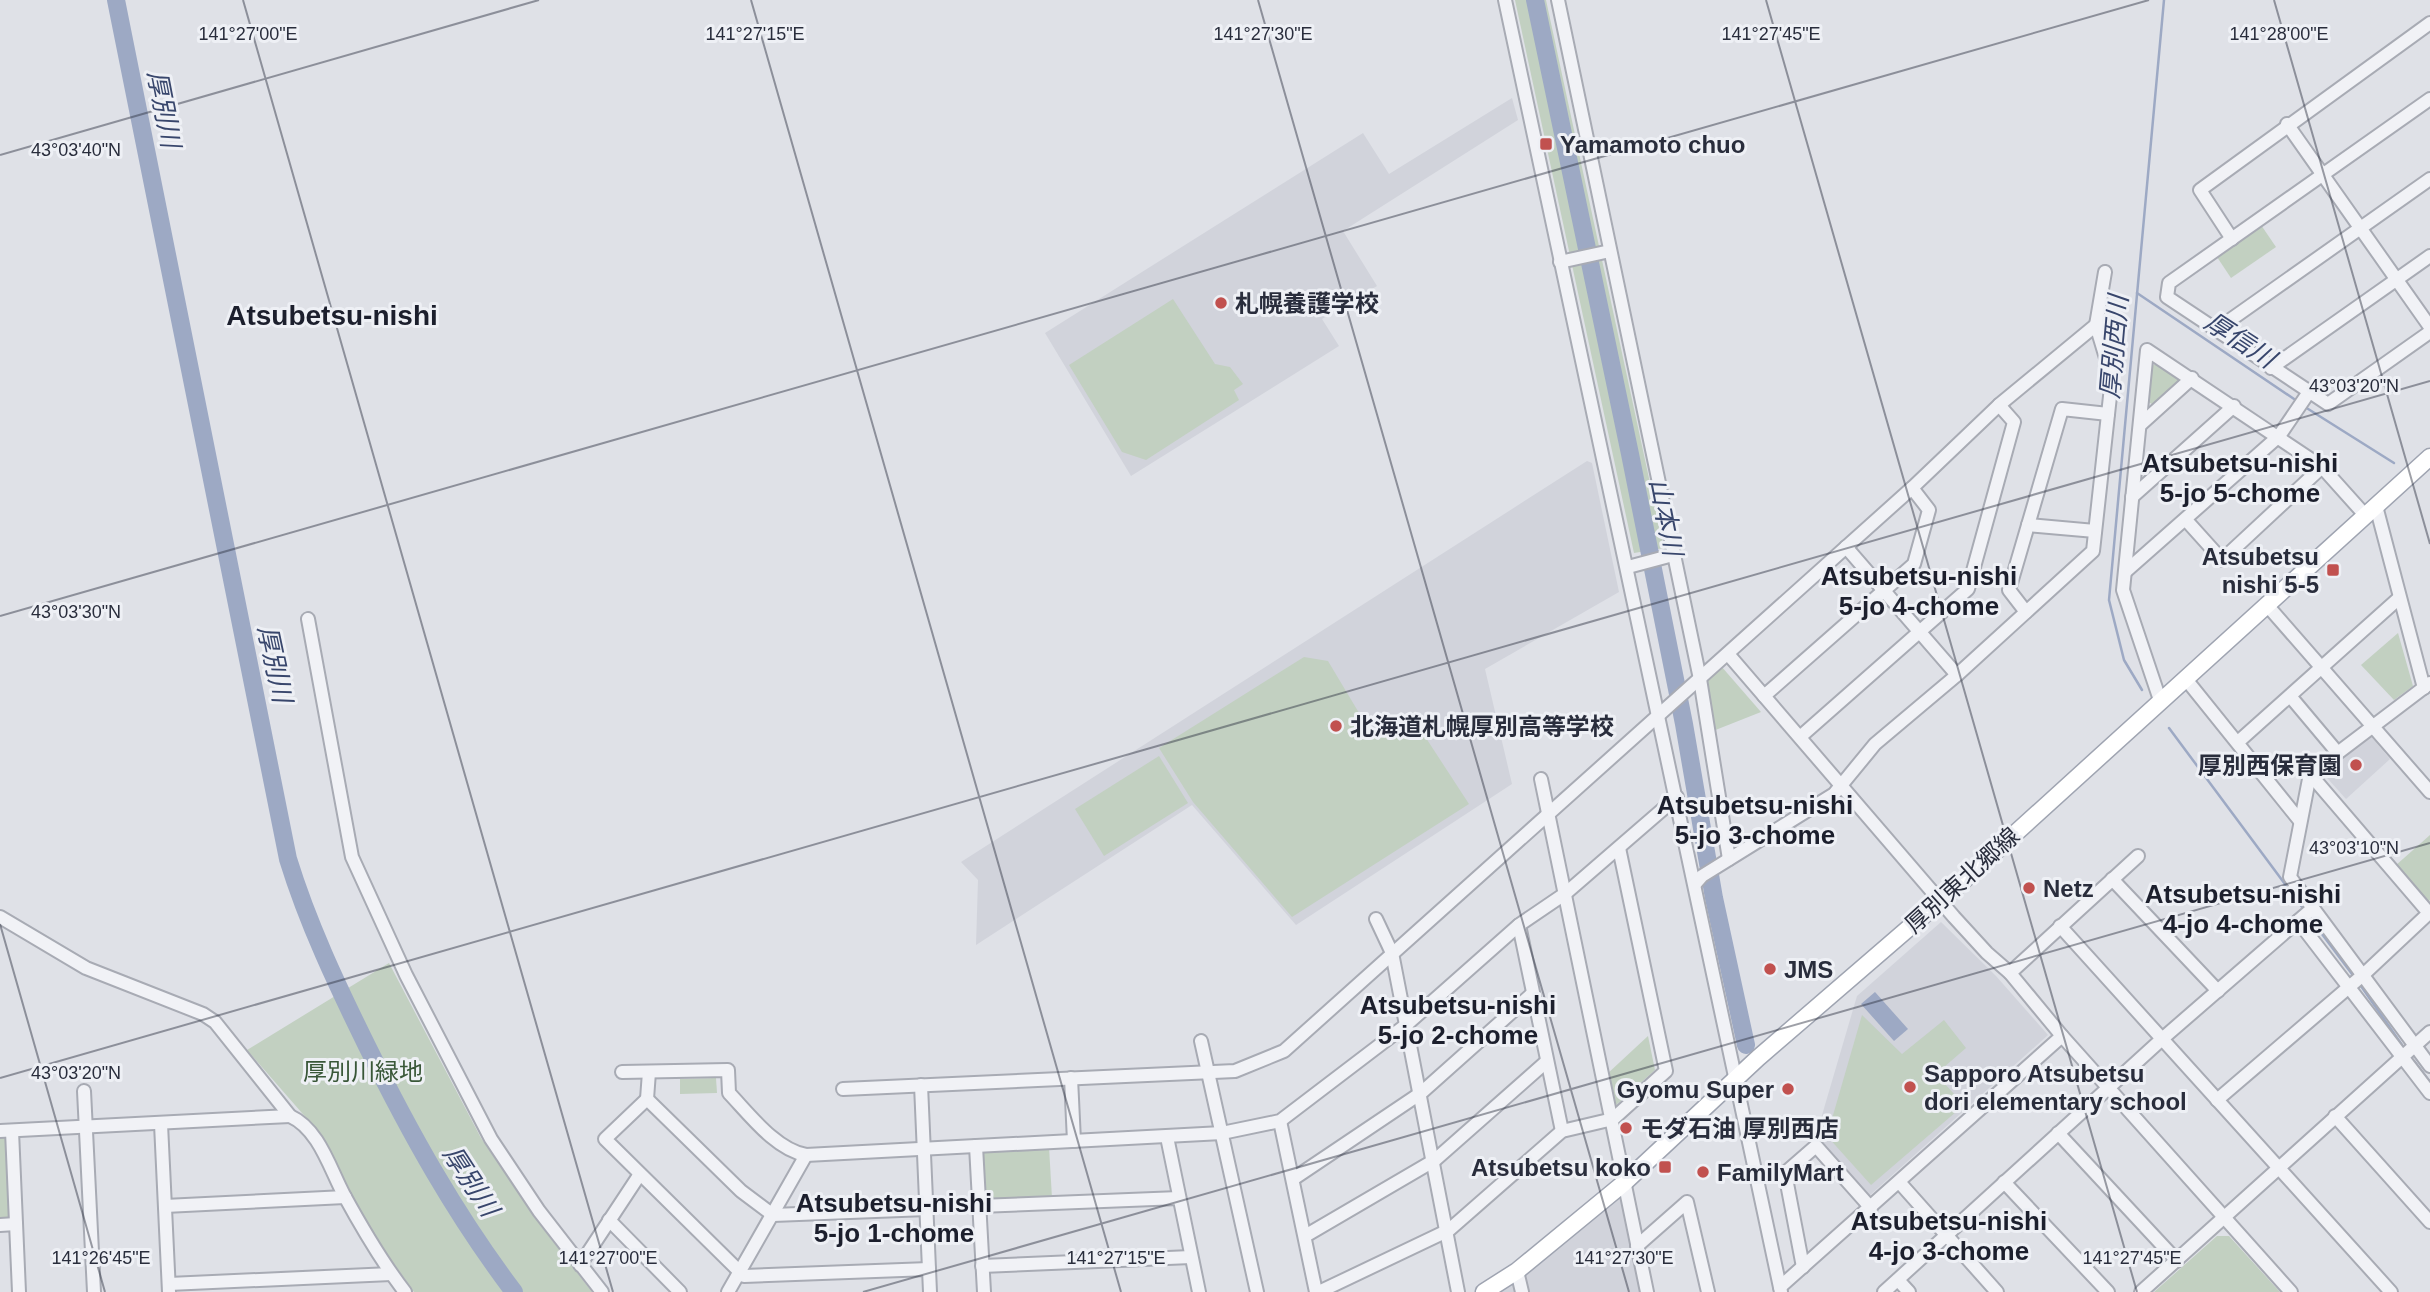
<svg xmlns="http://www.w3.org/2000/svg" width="2430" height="1292" viewBox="0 0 2430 1292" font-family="Helvetica,'Noto Sans JP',sans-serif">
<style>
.built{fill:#d1d3db}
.green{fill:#c2d0c1}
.water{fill:#9da9c4}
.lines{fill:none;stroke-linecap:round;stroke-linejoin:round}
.stream{stroke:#9da9c4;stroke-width:2.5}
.river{stroke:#9da9c4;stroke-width:18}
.minor-casing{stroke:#a8abb4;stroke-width:16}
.major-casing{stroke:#9fa4b1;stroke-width:19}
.minor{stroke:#f1f2f6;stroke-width:12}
.major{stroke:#fff;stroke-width:16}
.ticks{fill:none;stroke:#292d3c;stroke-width:2;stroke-opacity:0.45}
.poi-dot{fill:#c1514f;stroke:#eef0f5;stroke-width:2.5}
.labels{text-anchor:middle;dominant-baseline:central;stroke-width:6;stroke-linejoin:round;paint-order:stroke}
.poi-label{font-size:24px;font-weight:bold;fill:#292d3c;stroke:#eef0f5;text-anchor:start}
.street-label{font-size:24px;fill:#292d3c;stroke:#eef0f5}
.park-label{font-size:24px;fill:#395738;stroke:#eef0f5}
.water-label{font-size:26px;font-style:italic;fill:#38466c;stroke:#eef0f5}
.neighbourhood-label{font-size:26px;font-weight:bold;fill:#1c1f2d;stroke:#eef0f5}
.quarter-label{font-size:28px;font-weight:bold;fill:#1c1f2d;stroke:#eef0f5}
.ticks-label{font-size:18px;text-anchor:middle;fill:#292d3c;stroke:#eef0f5;stroke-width:6;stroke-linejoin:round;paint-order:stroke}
</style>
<rect width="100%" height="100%" fill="#dfe1e7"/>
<!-- built -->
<g class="built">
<polygon points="1512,98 1518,120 1343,231 1377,286 1322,319 1339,346 1131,476 1045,333 1363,133 1389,174"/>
<polygon points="1587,461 1592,463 1619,592 1485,669 1512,784 1296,925 1192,805 976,945 978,880 961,862"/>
<polygon points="2369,734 2390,759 2346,799 2320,770"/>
<polygon points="1941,922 1996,976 2048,1035 1868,1197 1815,1139 1857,996"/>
<polygon points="1624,1183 1647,1292 1484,1292"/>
</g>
<!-- green -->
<g class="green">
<polygon points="1515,0 1546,0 1664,548 1634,553"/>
<polygon points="2261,225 2276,247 2231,278 2217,257"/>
<polygon points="1173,299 1215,364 1230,367 1243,384 1234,390 1239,400 1146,460 1122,452 1069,365"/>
<polygon points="2157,364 2179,377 2180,382 2154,405 2148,402 2151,366"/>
<polygon points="2398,633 2413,686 2394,700 2361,665"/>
<polygon points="1304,657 1328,661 1374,738 1411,715 1469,804 1292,917 1193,802 1159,748"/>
<polygon points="1721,666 1761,712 1713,731 1703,683"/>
<polygon points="1159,756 1188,803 1104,856 1075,809"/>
<polygon points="2430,835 2430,900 2427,903 2395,866"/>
<polygon points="389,963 481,1138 541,1226 592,1292 414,1292 353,1206 315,1128 247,1050"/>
<polygon points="1862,1015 1902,1054 1944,1020 1966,1048 1936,1074 1964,1105 1871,1185 1827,1136"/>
<polygon points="1648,1036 1655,1070 1614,1107 1606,1075"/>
<polygon points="716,1078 717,1093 680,1094 680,1079"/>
<polygon points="0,1138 9,1138 12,1220 0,1220"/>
<polygon points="1049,1147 1052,1198 982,1200 980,1150"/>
<polygon points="2217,1236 2229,1236 2280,1292 2154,1292"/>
</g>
<!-- water -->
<polygon class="water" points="1875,992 1908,1029 1894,1041 1861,1004"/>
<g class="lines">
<!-- stream -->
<g class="stream">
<polyline points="2137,293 2297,401"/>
<polyline points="2305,407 2394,463"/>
<polyline points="2142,690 2124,660 2109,600 2164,0"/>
<polyline points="2169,728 2302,907"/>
<polyline points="2310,918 2352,974"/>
<polyline points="2361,986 2402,1045"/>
<polyline points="2414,1061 2430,1082"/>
</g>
<!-- river -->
<g class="river">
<path d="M116 0 288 859C308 924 337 985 367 1046 410 1133 455 1214 514 1292"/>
<polyline points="1535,0 1630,454 1684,724 1714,898 1746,1045"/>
</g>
<defs>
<g id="minor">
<polyline points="1505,0 1781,1292"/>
<polyline points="1558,0 1700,679 1729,859"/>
<polyline points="2430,99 2169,283 2167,297 2328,404 2430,332"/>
<polyline points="2287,124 2430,327"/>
<polyline points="2232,239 2200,190 2430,23"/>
<polyline points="1560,262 1610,251"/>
<polyline points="2216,330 2430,179"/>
<polyline points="2271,368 2430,256"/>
<polyline points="2140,425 2192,378"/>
<polyline points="2132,497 2234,406"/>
<polyline points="2376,506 2424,688"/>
<polyline points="2186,520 2222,560 2322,467"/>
<polyline points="2028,525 2095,531"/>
<polyline points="1846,547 1957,675"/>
<polyline points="1628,567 1673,555"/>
<polyline points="2125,572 2279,436 2309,392"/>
<polyline points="2266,604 2430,792"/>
<polyline points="2026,612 2009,590 2062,409 2108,414"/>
<polyline points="308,619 352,857 406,975 491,1139 539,1211 602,1292"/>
<polyline points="1728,654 1954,917 1987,953 2010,973 2062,1036 2291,1292"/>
<polyline points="2185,678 2300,821"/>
<polyline points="2430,683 2310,774 2290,877 2430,1066"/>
<polyline points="1764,696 1914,564 1929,510 1912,488"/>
<polyline points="2290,696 2337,752"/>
<polyline points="2160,700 2123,590 2147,350 2322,467 2365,515"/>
<polyline points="1800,737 1968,589 2014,422 1999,405"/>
<polyline points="2238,742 2398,599"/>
<polyline points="2310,774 2429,913"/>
<polyline points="1541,779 1647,1292"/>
<polyline points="2112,879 2218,991"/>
<polyline points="1695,884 1702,876 1834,794 1875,744 1957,675 2093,551 2112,378 2096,325 2105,272"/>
<path d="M0 917 86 968 203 1014 215 1022 290 1116C319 1129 330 1169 344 1195 362 1228 382 1262 405 1292"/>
<polyline points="1376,919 1392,953 1458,1292"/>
<polyline points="2298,921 2430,1093"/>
<polyline points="1519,925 1562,1131"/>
<polyline points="2060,926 2391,1292"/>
<polyline points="2010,973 2138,856"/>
<polyline points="1201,1041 1257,1292"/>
<path d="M622 1072 728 1070 729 1093C749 1114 776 1150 806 1155L1222 1133 1280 1121 1406 1025 1519 925 1566 893 1677 797"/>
<polyline points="1071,1078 1074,1141"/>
<polyline points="921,1085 930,1292"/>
<polyline points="843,1089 1235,1071 1284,1051 1912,488 1999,405 2096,325"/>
<polyline points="84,1091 94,1292"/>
<polyline points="647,1099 649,1072"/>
<polyline points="2217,1100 2363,975 2430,912"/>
<polyline points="2335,1116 2430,1222"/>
<polyline points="1280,1121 1316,1292"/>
<polyline points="161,1124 169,1292"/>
<polyline points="0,1131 290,1116"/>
<polyline points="12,1131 19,1292"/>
<polyline points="2058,1133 2177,1261"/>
<polyline points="1167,1137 1199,1292"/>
<polyline points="976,1146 984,1292"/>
<polyline points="1293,1179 1421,1093 1532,994"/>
<polyline points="2004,1182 2108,1292"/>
<polyline points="1900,1183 1997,1292"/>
<polyline points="165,1206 345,1197"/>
<polyline points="979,1206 1179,1198"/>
<polyline points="927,1209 773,1215 741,1191 647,1099 605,1139 744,1276 929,1269"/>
<polyline points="609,1220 680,1292"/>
<polyline points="0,1225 16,1224"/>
<polyline points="1305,1236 1435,1160 1546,1062"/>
<polyline points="1637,1246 1687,1202 1708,1292"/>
<polyline points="580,1265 640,1174"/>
<polyline points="982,1266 1191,1257"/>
<polyline points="1803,1267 1785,1173 1816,1146 1871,1208"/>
<polyline points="1517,1271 1522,1292"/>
<polyline points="1898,1280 1909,1292"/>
<polyline points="169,1284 391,1274"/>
<polyline points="1780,1287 2062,1036"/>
<polyline points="728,1292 806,1155"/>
<polyline points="1319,1292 1449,1230 1562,1131 1613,1119 1666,1071 1619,848"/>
<polyline points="1884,1292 2162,1039 2313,908"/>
<polyline points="2141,1292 2430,1032"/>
</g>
<polyline id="major" points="1484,1292 1517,1271 1624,1183 1758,1058 1954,889 2430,457"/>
</defs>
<!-- minor casing -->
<use href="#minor" class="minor-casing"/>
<!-- major casing -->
<use href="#major" class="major-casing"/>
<!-- minor -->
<use href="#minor" class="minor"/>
<!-- major -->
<use href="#major" class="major"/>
</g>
<!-- ticks -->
<path class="ticks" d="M243 0 613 1292M751 0 1121 1292M1258 0 1629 1292M1766 0 2137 1292M2274 0 2430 544M0 155 539 0M0 616 2149 0M0 924 105 1292M0 1078 2430 381M863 1292 2430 843"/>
<!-- markers -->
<g class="poi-dot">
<rect x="1539" y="137" width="14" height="14" rx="3.5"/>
<circle cx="1221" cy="303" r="7"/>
<rect x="2326" y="563" width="14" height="14" rx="3.5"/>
<circle cx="1336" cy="726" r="7"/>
<circle cx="2356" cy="765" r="7"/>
<circle cx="2029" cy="888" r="7"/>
<circle cx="1770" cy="969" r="7"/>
<circle cx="1910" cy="1087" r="7"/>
<circle cx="1788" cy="1089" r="7"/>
<circle cx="1626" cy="1128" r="7"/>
<rect x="1658" y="1160" width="14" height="14" rx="3.5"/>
<circle cx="1703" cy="1172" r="7"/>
</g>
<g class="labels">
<!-- poi labels -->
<g class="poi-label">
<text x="1560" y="144">Yamamoto chuo</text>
<text x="1235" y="303">札幌養護学校</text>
<text x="2319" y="556" text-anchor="end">Atsubetsu<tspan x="2319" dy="28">nishi 5-5</tspan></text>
<text x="1350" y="726">北海道札幌厚別高等学校</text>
<text x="2342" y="765" text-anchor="end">厚別西保育園</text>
<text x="2043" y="888">Netz</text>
<text x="1784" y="969">JMS</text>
<text x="1924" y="1073">Sapporo Atsubetsu<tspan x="1924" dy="28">dori elementary school</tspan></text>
<text x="1774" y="1089" text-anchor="end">Gyomu Super</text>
<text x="1640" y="1128">モダ石油 厚別西店</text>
<text x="1651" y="1167" text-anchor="end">Atsubetsu koko</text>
<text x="1717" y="1172">FamilyMart</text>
</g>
<!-- street labels -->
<g class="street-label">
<text transform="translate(1962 880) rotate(-42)">厚別東北郷線</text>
</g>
<!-- park labels -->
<g class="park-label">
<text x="363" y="1071">厚別川緑地</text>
</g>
<!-- water labels -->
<g class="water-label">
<text transform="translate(164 109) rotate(79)">厚別川</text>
<text transform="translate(2240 340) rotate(33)">厚信川</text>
<text transform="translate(2114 347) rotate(-85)">厚別西川</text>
<text transform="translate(1666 517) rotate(79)">山本川</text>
<text transform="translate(275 664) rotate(78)">厚別川</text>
<text transform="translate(471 1181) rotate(57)">厚別川</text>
</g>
<!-- neighbourhood labels -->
<g class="neighbourhood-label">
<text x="2240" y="463">Atsubetsu-nishi<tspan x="2240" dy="30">5-jo 5-chome</tspan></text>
<text x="1919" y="576">Atsubetsu-nishi<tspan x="1919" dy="30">5-jo 4-chome</tspan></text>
<text x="1755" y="805">Atsubetsu-nishi<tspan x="1755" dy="30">5-jo 3-chome</tspan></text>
<text x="2243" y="894">Atsubetsu-nishi<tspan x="2243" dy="30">4-jo 4-chome</tspan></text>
<text x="1458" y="1005">Atsubetsu-nishi<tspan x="1458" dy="30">5-jo 2-chome</tspan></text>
<text x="894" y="1203">Atsubetsu-nishi<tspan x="894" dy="30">5-jo 1-chome</tspan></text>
<text x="1949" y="1221">Atsubetsu-nishi<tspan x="1949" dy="30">4-jo 3-chome</tspan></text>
</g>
<!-- quarter labels -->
<g class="quarter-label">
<text x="332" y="315">Atsubetsu-nishi</text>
</g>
</g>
<g class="ticks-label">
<text x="248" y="40">141°27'00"E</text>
<text x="755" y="40">141°27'15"E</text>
<text x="1263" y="40">141°27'30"E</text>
<text x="1771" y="40">141°27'45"E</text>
<text x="2279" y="40">141°28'00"E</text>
<text x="76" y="156">43°03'40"N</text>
<text x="2354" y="392">43°03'20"N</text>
<text x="76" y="618">43°03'30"N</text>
<text x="2354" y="854">43°03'10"N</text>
<text x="76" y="1079">43°03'20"N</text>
<text x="101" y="1264">141°26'45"E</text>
<text x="608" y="1264">141°27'00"E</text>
<text x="1116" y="1264">141°27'15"E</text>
<text x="1624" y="1264">141°27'30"E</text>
<text x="2132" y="1264">141°27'45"E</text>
</g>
</svg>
